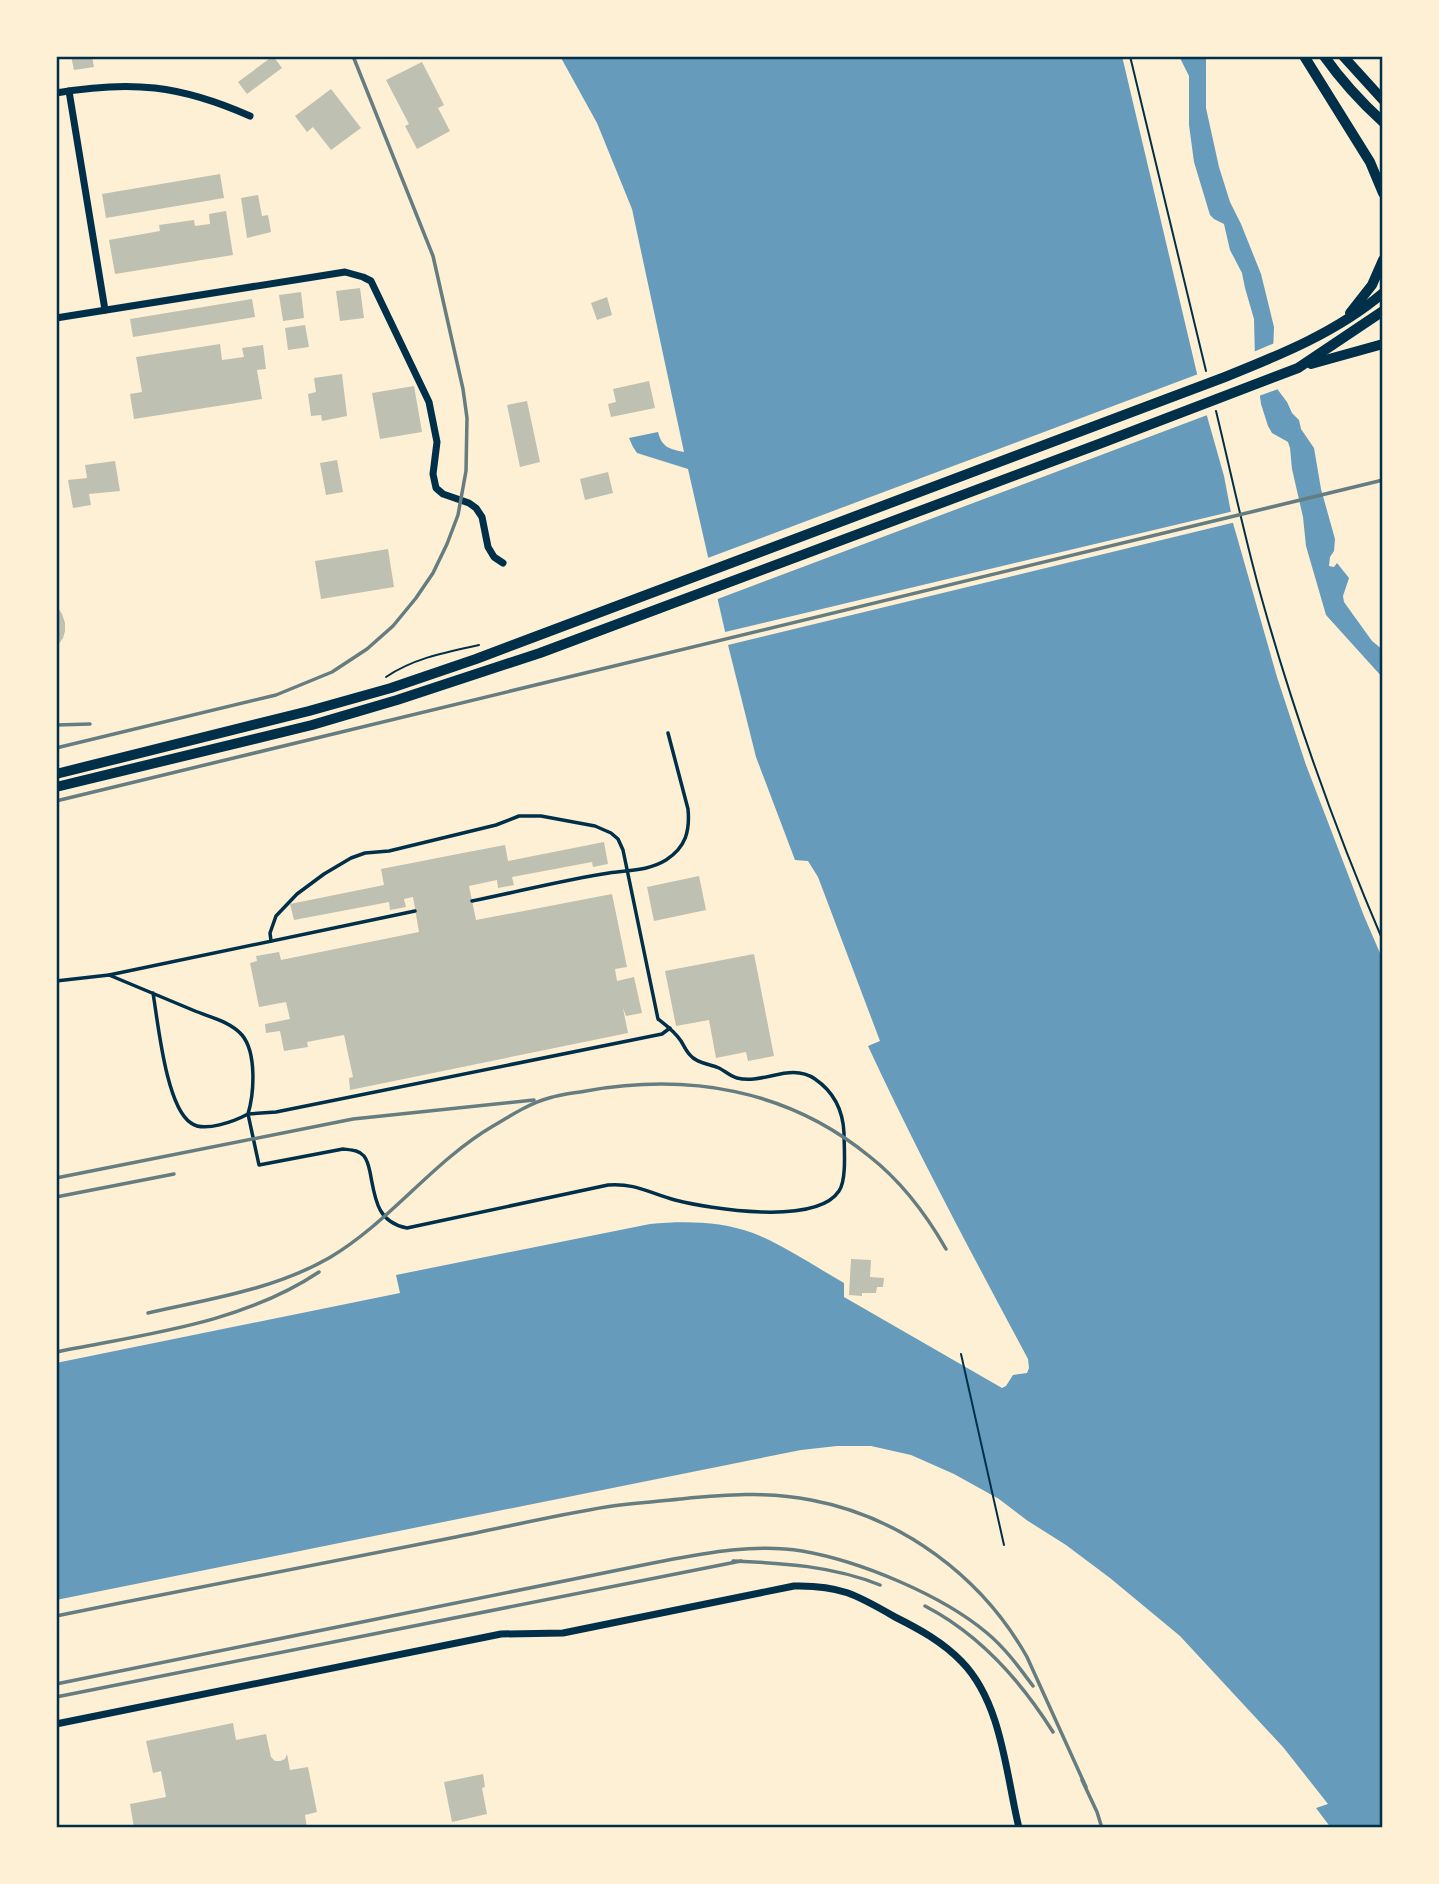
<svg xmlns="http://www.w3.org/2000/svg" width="1439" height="1884" viewBox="0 0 1439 1884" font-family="'Exo 2',sans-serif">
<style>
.water{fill:#669bbc}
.pier{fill:#fdf0d5}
.building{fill:#bec0b2}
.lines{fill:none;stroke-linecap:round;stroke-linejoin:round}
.path{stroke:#003049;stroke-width:2}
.service{stroke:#003049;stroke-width:3.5}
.minor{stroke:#003049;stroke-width:7}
.primary{stroke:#003049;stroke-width:10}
.rail{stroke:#657d81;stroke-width:3.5}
.neatline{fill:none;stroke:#003049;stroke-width:2.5}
</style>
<rect width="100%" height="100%" fill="#fdf0d5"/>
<!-- water -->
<g class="water">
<path d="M560 56H1122L1207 416 1224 476 1233 523 1277 677 1306 765 1364 916 1383 960V1828H1347L1346 1826 1331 1828 1316 1808 1328 1804 1283 1747 1180 1636 1110 1578 1066 1545 1028 1521 999 1499 954 1474 911 1455 871 1446H837L801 1450 56 1600V1363L400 1293 396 1275 650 1224C684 1221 720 1221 753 1233 785 1246 814 1266 844 1283V1297L1002 1388 1006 1386 1013 1375 1027 1373 1029 1368 1028 1359C973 1256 917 1152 868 1046L880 1041 818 877 808 861 795 860 756 757 729 649 688 469 637 453 633 447 629 438 658 432C662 448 670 449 684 452L632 209 597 123Z"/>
<polygon points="1179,56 1206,56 1206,108 1219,167 1230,202 1241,224 1261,274 1274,327 1273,354 1275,381 1278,390 1287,402 1292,413 1299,420 1301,429 1314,448 1321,489 1335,539 1334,551 1330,557 1329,566 1334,567 1337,563 1349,578 1343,596 1344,602 1372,641 1383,650 1383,678 1326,615 1306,546 1303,517 1292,469 1290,448 1288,442 1272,433 1268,426 1261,404 1255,360 1254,319 1245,288 1242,273 1230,250 1224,224 1214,219 1210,215 1194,162 1189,125 1189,76"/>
</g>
<!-- pier -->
<g class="pier">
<polygon points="1277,342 1277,366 1281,388 1256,397 1251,353"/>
<polygon points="1201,373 1210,414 715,600 705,559"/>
<polygon points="1234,511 1236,522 724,646 722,635 725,635 725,632"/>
</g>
<!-- building -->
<g class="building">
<polygon points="71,56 92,56 94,67 74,70"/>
<polygon points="273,56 282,68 247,94 238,82"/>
<polygon points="422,62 444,105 438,108 450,131 417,149 405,126 409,124 386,80"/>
<polygon points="331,89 361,128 331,150 313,127 307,132 295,116"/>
<polygon points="220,174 224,198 106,218 102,194"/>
<polygon points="258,195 262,216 268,215 271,232 247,238 241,198"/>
<polygon points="226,211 233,255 115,274 109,240 160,231 159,225 194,220 195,226 210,224 209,214"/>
<polygon points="360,288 364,318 340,321 336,291"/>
<polygon points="301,292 304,318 283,321 279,295"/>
<polygon points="607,297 612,315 597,320 591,303"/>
<polygon points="252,299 255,317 133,337 130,319"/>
<polygon points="305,325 309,347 288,350 285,328"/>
<polygon points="220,344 222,360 244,357 242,348 263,345 266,369 257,370 262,399 134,419 130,394 142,392 136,357"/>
<polygon points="342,374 347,416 322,421 321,415 311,416 308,394 316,392 314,378"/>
<polygon points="649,381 655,408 611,417 608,404 616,402 613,389"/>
<polygon points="414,386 422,432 380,439 372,393"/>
<polygon points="527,401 540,462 520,467 507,405"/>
<polygon points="337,460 343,492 326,495 320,463"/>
<polygon points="115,461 120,491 89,494 91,505 73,508 68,480 87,478 85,465"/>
<polygon points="608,472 613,493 585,500 580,479"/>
<polygon points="388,549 394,587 321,599 315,561"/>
<polygon points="56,605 62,614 65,623 65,631 63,638 56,648"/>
<polygon points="604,842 608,864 593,867 592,862 512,877 514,885 498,888 497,880 469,886 476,920 612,894 627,967 615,969 617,981 634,977 642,1013 626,1016 623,1008 628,1033 350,1090 349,1078 353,1077 344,1035 307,1042 308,1047 284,1051 280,1031 266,1033 265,1024 290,1019 286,1002 259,1007 250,963 257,961 256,956 279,952 281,960 419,932 413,897 404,899 406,907 390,910 389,902 294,920 290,904 384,885 381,869 463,853 505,845 508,861"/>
<polygon points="699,876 706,910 654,921 647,887"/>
<polygon points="754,954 774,1056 748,1061 746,1052 716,1058 709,1020 676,1026 665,971"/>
<polygon points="851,1259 871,1260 870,1277 884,1278 883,1287 877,1287 876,1293 862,1293 862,1296 849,1295"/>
<polygon points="233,1723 236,1740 266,1734 271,1757 275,1761 280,1761 285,1759 287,1754 290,1770 308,1767 317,1812 305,1815 307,1828 134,1828 130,1804 166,1797 161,1771 153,1773 146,1741"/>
<polygon points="483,1774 485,1787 482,1788 487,1814 452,1822 444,1782"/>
</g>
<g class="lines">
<!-- path -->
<g class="path">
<polyline points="1130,56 1206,371"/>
<path d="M1216 411C1231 473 1244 535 1261 596 1294 714 1335 829 1383 941"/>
<path d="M386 677C414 658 447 652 479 645"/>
<polyline points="961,1354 1004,1545"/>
</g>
<!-- service -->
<g class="service">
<path d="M472 901C517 892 563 880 609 873 629 870 648 871 666 860 686 847 690 831 688 809L668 733"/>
<path d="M271 941 270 933 276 916 297 894 324 874 351 858 365 853 389 851 496 825 519 816H541L595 826 611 833 618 839 623 850 658 1019C667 1026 675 1032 681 1041 684 1046 686 1051 690 1055 696 1063 710 1064 719 1068 725 1071 730 1076 737 1078 763 1085 790 1062 815 1079 834 1092 843 1111 844 1133 844 1147 847 1180 839 1191 816 1226 710 1209 675 1200 649 1193 636 1183 608 1185L407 1228C376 1222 375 1197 370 1172 369 1167 367 1160 364 1156 359 1150 351 1150 343 1149L259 1165 248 1114 276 1112 662 1034 670 1028"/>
<path d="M109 975C138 987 166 999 195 1011 210 1017 231 1022 242 1035 257 1053 254 1094 248 1114 235 1121 204 1133 191 1123 166 1107 158 1022 153 993"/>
<polyline points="56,981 109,975 415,911"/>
</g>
<!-- minor -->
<g class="minor">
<polyline points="69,91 105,310"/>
<path d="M56 93C131 80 180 85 250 116"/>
<polyline points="56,318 345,272 363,277 371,281 429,402 437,442 433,474 436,488 443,494 469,503 476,508 482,517 488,547 494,557 503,563"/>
<path d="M56 1724 501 1634 563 1633 794 1586C840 1585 857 1595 895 1617 919 1629 943 1642 962 1662 1002 1703 1006 1775 1019 1828"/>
</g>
<!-- primary -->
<g class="primary">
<polyline points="1304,56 1370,162 1383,193"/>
<path d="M1324 56C1341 80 1361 102 1383 122"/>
<polyline points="1343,56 1383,100"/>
<polyline points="1350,313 1372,285 1383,260"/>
<polyline points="1311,364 1383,344"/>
<path d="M56 774 309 711 391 688 476 659 1225 377C1280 355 1337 332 1383 293"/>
<polyline points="56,787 312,725 397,700 540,653 1099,444 1298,368 1383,311"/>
</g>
<!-- rail -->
<g class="rail">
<polyline points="56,725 90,724"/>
<polyline points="56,748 276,695 332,672 367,649 393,626 416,598 433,573 447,544 458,515 466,471 467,418 463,389 433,256 353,56"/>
<polyline points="56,801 1383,480"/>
<polyline points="56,1178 353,1119 534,1100"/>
<polyline points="56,1197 174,1174"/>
<path d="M148 1313C209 1299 273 1290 329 1258 390 1222 432 1162 493 1126 510 1116 530 1103 549 1098 561 1094 574 1093 586 1091 688 1073 787 1089 869 1156 901 1181 926 1214 946 1249"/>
<path d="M56 1352C145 1334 241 1324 319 1272"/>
<path d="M733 1561C783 1563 833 1566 880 1585"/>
<path d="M925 1606C979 1634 1021 1681 1053 1732"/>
<path d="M56 1616C189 1589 322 1563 456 1537 506 1527 556 1515 606 1507 630 1503 655 1502 680 1499 724 1495 767 1491 811 1500 902 1517 982 1577 1027 1657L1086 1787"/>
<path d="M56 1684 653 1563C701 1554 753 1543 802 1551 860 1561 942 1595 987 1633 1005 1648 1019 1667 1033 1686"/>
<polyline points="56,1697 741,1561"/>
<polyline points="1082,1780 1097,1812 1102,1828"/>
</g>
</g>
<!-- border -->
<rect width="1439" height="1884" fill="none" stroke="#fdf0d5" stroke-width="116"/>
<rect x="58" y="58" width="1323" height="1768" class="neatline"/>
</svg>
